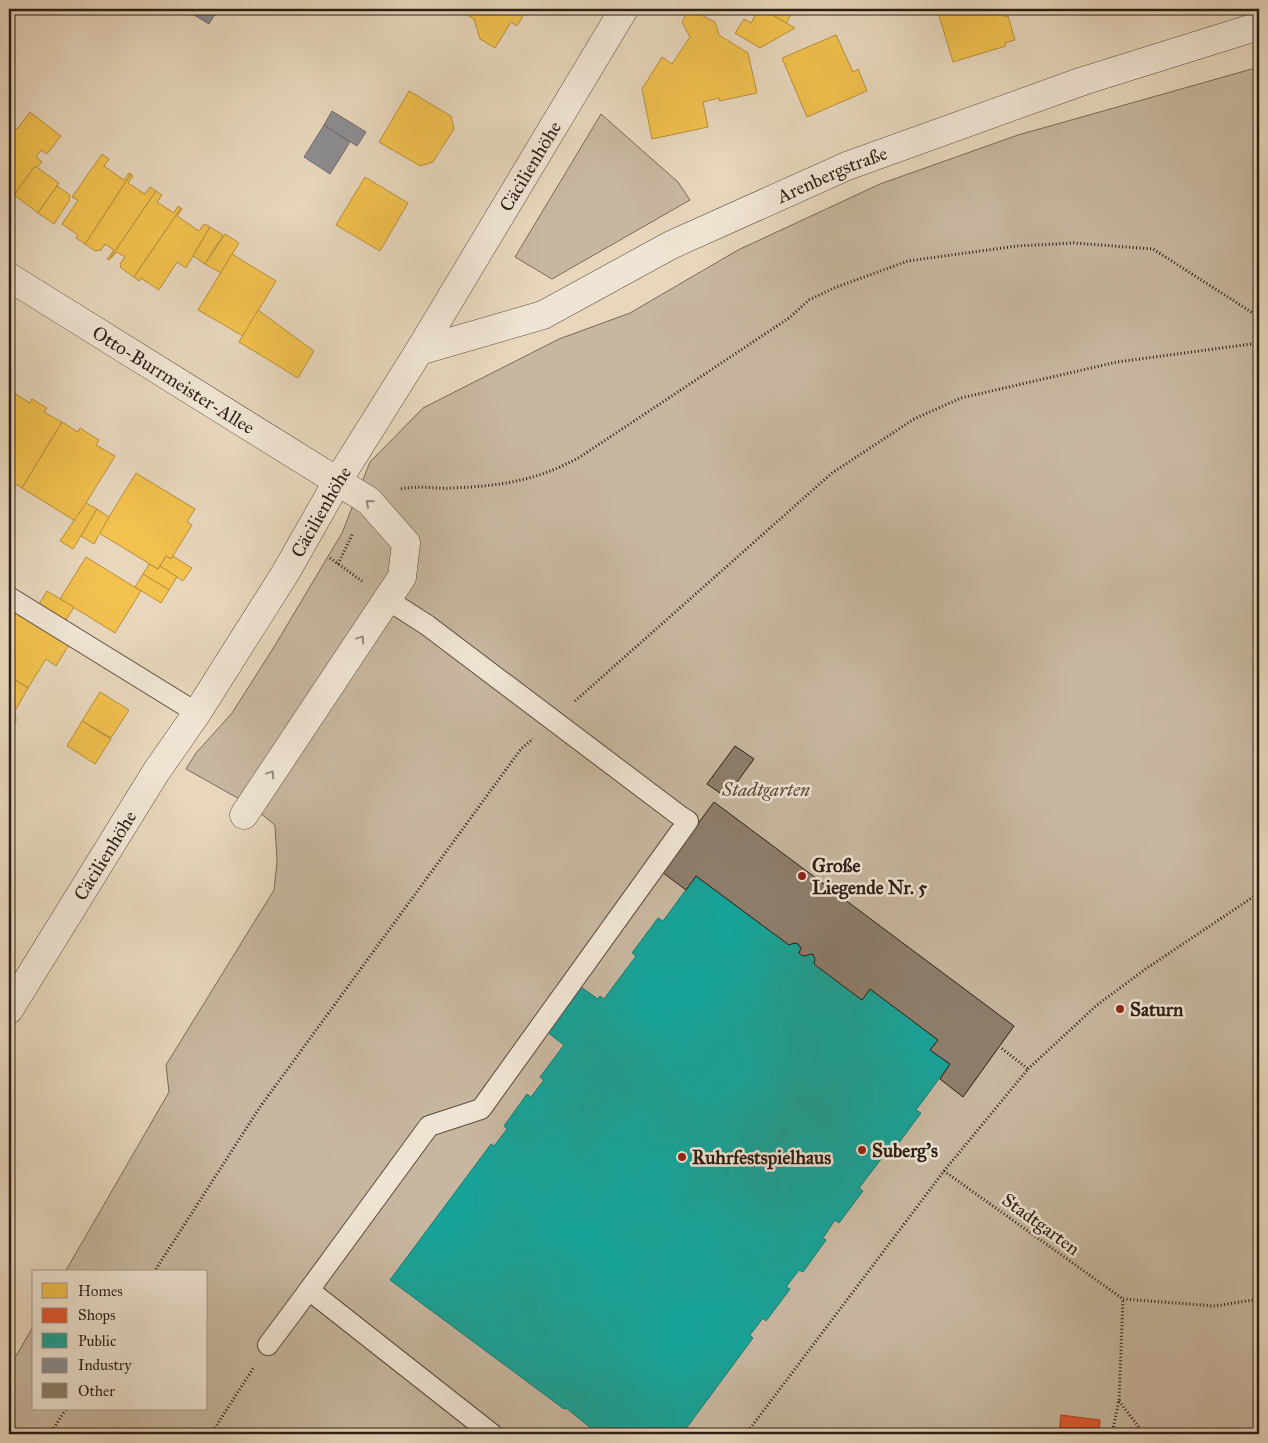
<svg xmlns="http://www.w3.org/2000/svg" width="1268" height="1443" viewBox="0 0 1268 1443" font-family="'IM FELL Great Primer',serif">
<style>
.green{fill:#c8b7a0;stroke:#7a6a5a}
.homes{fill:#f2c14e;stroke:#b6903d}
.shops{fill:#e4572e;stroke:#ac4626}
.public{fill:#17a398;stroke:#1d7b71}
.industry{fill:#8d8d92;stroke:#706b6c}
.building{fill:#8d7e6c;stroke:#2b1d15}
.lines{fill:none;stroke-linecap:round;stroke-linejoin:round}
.lane-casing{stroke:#5a4c3f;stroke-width:22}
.street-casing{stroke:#5a4c3f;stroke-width:29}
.path{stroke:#2b1d15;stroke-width:3;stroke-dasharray:1 2.5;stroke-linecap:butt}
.lane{stroke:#f0e5d4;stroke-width:20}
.street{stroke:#f0e5d4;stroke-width:28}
.lane-bridge-casing{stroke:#5a4c3f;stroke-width:22;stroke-linecap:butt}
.lane-bridge{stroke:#f0e5d4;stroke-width:20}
.oneway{stroke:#978b7e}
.poi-dot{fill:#8f2418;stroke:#f0e5d4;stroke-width:2}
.labels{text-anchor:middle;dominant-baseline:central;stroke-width:5;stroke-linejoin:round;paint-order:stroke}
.street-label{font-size:19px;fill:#2b1d15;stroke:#f0e5d4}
.park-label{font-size:19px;font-style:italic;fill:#5a4b3f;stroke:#f0e5d4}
.poi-label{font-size:19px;font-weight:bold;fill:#2b1d15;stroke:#f0e5d4;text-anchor:start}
</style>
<rect width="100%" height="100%" fill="#e8d7bd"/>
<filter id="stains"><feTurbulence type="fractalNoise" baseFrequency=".004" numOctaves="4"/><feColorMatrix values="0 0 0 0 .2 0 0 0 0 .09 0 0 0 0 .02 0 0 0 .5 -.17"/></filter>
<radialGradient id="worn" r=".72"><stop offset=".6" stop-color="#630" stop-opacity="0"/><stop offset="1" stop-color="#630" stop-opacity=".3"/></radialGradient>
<!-- green -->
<g class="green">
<polygon points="1259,67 1259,1434 9,1434 9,1368 34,1325 34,1409 206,1409 206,1272 65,1272 169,1092 166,1065 274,890 277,862 275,825 250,805 186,769 196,753 232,713 274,647 342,533 370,462 423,408 559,339 630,313 738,250 880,184 1018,135"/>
<polygon points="601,114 678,182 690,200 552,279 515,257"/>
</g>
<!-- homes -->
<g class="homes">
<polygon points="457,9 527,9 517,26 511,22 495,48 480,39 474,19"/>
<polygon points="689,9 715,22 719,35 748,53 757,93 719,101 719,98 703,102 708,127 652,139 642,89 662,57 672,64 690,37 682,22"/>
<polygon points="759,9 763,9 795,28 760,48 735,33 744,19 751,23"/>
<polygon points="763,9 795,9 786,23"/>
<polygon points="937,9 1003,9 1005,17 1008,16 1015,40 1005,43 1006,46 953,62"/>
<polygon points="836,35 853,72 858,69 867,91 807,117 782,58"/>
<polygon points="409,91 451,116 454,129 433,162 420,166 379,142"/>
<polygon points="30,112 61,136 47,154 41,150 36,157 42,162 37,168 35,166 16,193 9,187 9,123 17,129"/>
<polygon points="102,154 109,159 104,166 124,180 129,173 131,174 85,244 76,238 78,235 62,224 78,200 72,197"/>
<polygon points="35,166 59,183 38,213 14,195"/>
<polygon points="131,174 133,176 128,183 145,194 150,187 156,191 109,260 107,259 114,250 105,244 101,250 95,251 85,244"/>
<polygon points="365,177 408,203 380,251 336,225"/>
<polygon points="57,186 70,195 69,201 54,224 38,213"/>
<polygon points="156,191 162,195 157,202 174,213 178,206 181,208 134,277 121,268 120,264 125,257 117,252 109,260"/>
<polygon points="181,208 182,209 177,216 199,231 204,224 210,227 186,268 177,262 159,290 141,278 139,281 134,277"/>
<polygon points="210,227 223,235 205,264 193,256"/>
<polygon points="225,234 239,243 221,273 205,264"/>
<polygon points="232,254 276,281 243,336 198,310"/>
<polygon points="258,310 314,351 298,378 239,342"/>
<polygon points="14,393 30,403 32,399 47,408 44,412 62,422 22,488 9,480 9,402"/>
<polygon points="62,422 78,432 80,428 99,440 96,445 115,456 75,521 22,488"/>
<polygon points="136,473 195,509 187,522 192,525 173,556 171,559 166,556 158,569 99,533"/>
<polygon points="86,503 97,509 73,549 60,541"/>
<polygon points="97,509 109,517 94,544 81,536"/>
<polygon points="166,556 171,559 173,556 192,568 183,581 160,566"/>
<polygon points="86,557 141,591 115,633 60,599"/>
<polygon points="149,564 158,569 160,566 177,577 169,590 143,574"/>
<polygon points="143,574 169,590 161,603 135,587"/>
<polygon points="47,591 74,607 66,620 39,604"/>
<polygon points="9,610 16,611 70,643 56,666 46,659 28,688 9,676"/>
<polygon points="9,676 28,688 15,711 16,721 9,734"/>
<polygon points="100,692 129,710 111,738 82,721"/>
<polygon points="82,721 111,739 95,764 67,746"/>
</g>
<!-- shops -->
<polygon class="shops" points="1061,1415 1100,1420 1099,1434 1059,1434"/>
<!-- public -->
<polygon class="public" points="696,876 789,945 794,943 798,944 801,948 799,953 803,956 813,954 815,959 814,964 862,1000 870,989 938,1040 930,1050 950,1064 916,1110 921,1113 895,1148 892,1145 859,1188 863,1191 839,1223 835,1220 823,1238 826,1240 803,1272 799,1270 786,1287 790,1289 766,1321 763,1318 750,1335 753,1338 682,1434 598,1434 566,1408 564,1409 390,1280 491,1144 494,1146 507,1129 504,1126 527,1094 531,1097 544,1080 540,1077 564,1045 547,1032 581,987 598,999 600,996 604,999 636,956 632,953 658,918 663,921"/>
<!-- industry -->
<g class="industry">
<polygon points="184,9 218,9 209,24"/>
<polygon points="332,111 366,132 357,146 324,125"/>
<polygon points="324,125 350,142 330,174 304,157"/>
</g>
<!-- building -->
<g class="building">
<polygon points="735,746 754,759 726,797 707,784"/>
<polygon points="714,802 1014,1026 963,1097 940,1079 950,1064 930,1050 938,1040 870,989 862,1000 814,964 815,959 813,954 803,956 799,953 801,948 798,944 794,943 789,945 696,876 686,890 662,872"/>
</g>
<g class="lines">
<defs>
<g id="lane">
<polyline points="9,597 197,713"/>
<polyline points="388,600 427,625"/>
<polyline points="268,1345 309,1290"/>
<polyline points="492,1434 309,1290 429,1126 481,1109 688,821 680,816"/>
</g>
<g id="street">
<path id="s1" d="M9 277 369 501 406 543 402 577 244 815"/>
<path id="s2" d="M419 351 543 315 671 245 847 166 1083 81 1259 26"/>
<path id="s3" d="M9 1010 156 772 197 713 286 572 337 482 419 351 624 9"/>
</g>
</defs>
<!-- lane casing -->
<use href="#lane" class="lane-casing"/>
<!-- street casing -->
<use href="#street" class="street-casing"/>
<!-- path -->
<g class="path">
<path d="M401 489C417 485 435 489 451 488 501 486 536 481 580 457L789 318 809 300 834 288 908 261 1017 246 1074 243 1153 249 1259 317"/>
<polyline points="330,558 362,581"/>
<polyline points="338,564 353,533"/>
<polyline points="575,701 832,473 914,419 961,398 1117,362 1259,343"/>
<polyline points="1028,1069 1097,1005 1147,968 1259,893"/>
<polyline points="944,1171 1123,1299"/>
<polyline points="154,1272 260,1107 521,749 533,739"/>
<polyline points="1123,1299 1215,1306 1259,1299"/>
<polyline points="1119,1401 1144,1434"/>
<polyline points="50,1434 66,1409"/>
<polyline points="211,1434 254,1367"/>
<polyline points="746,1434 944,1171 1028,1069 1000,1047"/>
<polyline points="1112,1434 1119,1400 1123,1299"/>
</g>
<!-- lane -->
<use href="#lane" class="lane"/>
<!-- street -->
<use href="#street" class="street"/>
<defs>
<polyline id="lane-bridge" points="427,625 680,816"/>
</defs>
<!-- lane-bridge casing -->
<use href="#lane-bridge" class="lane-bridge-casing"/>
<!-- lane-bridge -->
<use href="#lane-bridge" class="lane-bridge"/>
</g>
<!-- one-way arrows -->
<defs><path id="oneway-chevron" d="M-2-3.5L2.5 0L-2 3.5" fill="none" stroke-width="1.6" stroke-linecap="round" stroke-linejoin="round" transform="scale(1.25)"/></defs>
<g class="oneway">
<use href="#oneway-chevron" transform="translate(369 503) rotate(-139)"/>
<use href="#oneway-chevron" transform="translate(361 639) rotate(-56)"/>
<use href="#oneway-chevron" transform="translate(271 774) rotate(-56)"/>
</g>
<!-- markers -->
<g class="poi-dot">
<circle cx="802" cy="876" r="5"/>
<circle cx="1120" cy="1009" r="5"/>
<circle cx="862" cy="1150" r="5"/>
<circle cx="682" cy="1157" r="5"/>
</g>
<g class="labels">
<!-- street labels -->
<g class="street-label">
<text stroke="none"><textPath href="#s3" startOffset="992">Cäcilienhöhe</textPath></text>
<text stroke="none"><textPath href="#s2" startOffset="451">Arenbergstraße</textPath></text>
<text stroke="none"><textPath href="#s1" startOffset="194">Otto-Burrmeister-Allee</textPath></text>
<text stroke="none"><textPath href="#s3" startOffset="588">Cäcilienhöhe</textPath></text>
<text stroke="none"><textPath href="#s3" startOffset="182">Cäcilienhöhe</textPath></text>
<text transform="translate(1041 1224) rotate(36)">Stadtgarten</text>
</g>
<!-- park labels -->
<g class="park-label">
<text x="766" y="789">Stadtgarten</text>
</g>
<!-- poi labels -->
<g class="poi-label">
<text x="812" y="865">Große<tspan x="812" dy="22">Liegende Nr. 5</tspan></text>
<text x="1130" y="1009">Saturn</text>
<text x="872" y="1150">Suberg's</text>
<text x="692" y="1157">Ruhrfestspielhaus</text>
</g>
</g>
<!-- margin -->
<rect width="1268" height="1443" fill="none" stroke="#e8d7bd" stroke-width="30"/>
<rect x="10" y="10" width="1248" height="1423" fill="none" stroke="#2b1d15" stroke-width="2.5"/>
<rect x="15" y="15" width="1238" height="1413" fill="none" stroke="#2b1d15"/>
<!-- legend -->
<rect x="32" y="1270" width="175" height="140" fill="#f0e5d4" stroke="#a19588"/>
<rect x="42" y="1283" width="25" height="15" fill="#f2c14e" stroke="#a19588"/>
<text x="78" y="1296" font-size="15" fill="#2b1d15">Homes</text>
<rect x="42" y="1308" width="25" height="15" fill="#e4572e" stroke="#a19588"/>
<text x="78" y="1320" font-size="15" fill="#2b1d15">Shops</text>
<rect x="42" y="1333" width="25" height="15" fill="#17a398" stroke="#a19588"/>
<text x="78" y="1346" font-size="15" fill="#2b1d15">Public</text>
<rect x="42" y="1358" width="25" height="15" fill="#8d8d92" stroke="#a19588"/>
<text x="78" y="1370" font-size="15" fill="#2b1d15">Industry</text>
<rect x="42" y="1383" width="25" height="15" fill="#8d7e6c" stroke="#a19588"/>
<text x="78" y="1396" font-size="15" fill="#2b1d15">Other</text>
<rect width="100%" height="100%" filter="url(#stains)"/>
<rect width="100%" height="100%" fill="url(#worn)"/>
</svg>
